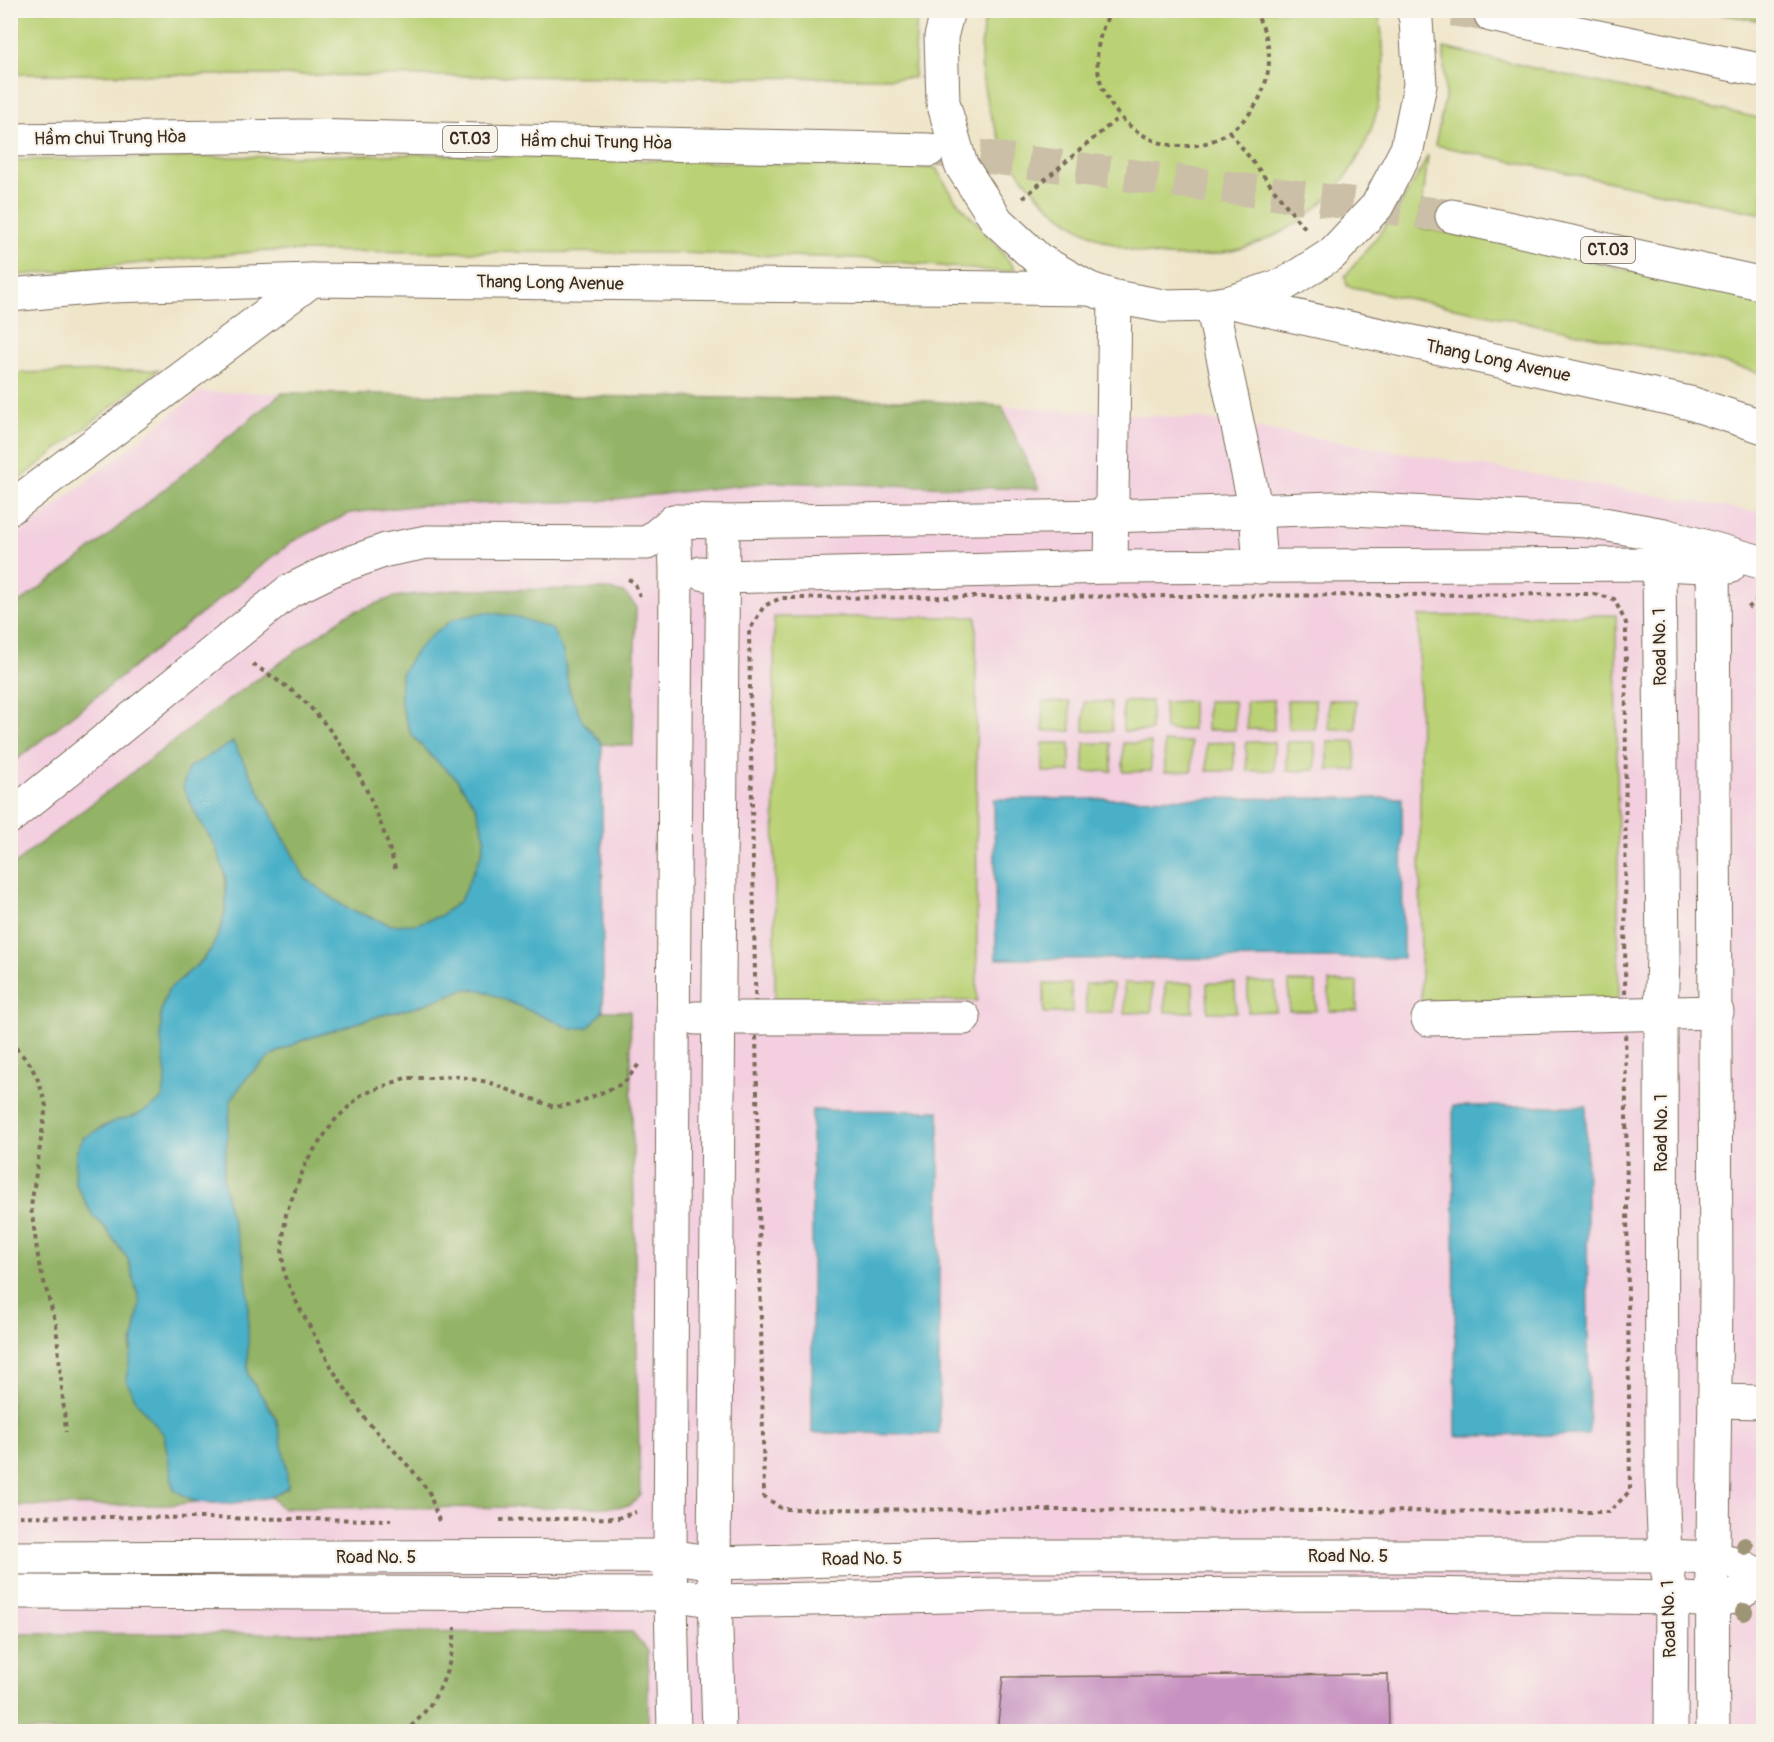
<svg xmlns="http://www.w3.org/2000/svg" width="1774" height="1742" viewBox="0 0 1774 1742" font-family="Pangolin,sans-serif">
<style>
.built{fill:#f3cfdf}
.green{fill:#bad175;stroke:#7a7e4a;stroke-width:1.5}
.forest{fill:#93b366;stroke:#676e42;stroke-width:1.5}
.water{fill:#49b0c8;stroke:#426d73;stroke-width:1.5}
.building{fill:#c791c1}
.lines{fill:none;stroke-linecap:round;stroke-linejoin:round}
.highway-tunnel{stroke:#cbc0a7;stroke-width:33;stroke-dasharray:33 16;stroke-linecap:butt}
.minor-casing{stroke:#7a6b5a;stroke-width:35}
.major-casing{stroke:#7a6b5a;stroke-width:35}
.highway-casing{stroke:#7a6b5a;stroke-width:35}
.path{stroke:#7a6b5a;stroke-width:4;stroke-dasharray:4.5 4.5;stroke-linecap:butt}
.minor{stroke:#fff;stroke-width:33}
.major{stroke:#fff;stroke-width:33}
.highway{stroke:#fff;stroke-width:33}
.tree{fill:#9e9577}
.labels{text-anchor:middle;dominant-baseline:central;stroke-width:4.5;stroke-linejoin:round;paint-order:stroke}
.shield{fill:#f7f3e8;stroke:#73665b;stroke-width:1.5}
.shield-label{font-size:16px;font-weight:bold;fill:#3b2a1e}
.street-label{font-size:18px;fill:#3b2a1e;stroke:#f7f3e8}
</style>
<rect width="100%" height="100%" fill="#f7f3e8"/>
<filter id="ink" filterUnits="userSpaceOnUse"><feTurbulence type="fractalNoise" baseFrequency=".0167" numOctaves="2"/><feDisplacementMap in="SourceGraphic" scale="12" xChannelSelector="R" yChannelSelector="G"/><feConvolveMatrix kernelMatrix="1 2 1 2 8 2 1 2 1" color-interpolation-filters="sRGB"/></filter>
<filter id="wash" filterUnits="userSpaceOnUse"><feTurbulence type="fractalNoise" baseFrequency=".008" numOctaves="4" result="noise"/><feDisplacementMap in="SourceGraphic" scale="24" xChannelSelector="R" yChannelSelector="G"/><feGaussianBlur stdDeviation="1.35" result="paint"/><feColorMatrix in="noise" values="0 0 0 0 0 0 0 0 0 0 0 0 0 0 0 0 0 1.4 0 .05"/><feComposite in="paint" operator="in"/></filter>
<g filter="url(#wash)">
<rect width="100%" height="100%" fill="#efe5c9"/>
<!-- built -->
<polygon class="built" points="200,392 912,400 1203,419 1763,513 1763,1731 11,1732 11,541"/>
<!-- green -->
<g class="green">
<polygon points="11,10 917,10 917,11 914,78 11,74"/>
<path d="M987 11H1378C1384 39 1386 67 1380 96 1357 227 1213 292 1096 237 1055 218 1021 183 1002 143 982 103 975 53 987 11Z"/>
<polygon points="1701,11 1763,11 1763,21"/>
<polygon points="1444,48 1763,119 1763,214 1435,145 1445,98"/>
<polygon points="425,154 936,168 955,199 993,241 1015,269 1002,272 855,258 675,253 262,251 11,276 10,160"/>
<path d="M1428 155 1420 228 1513 244 1763 300V374L1720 362 1347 286 1345 276C1377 238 1407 201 1428 155Z"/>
<polygon points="158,370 11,486 11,373"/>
<polygon points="1616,615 1619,1000 1421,1001 1419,616"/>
<polygon points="774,617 976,617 977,1001 775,1000"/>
<polygon points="1274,700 1274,730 1247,729 1246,701"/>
<polygon points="1315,700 1315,729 1288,729 1287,700"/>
<polygon points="1328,700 1356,700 1356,729 1329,729"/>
<polygon points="1151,701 1151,731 1123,731 1123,702"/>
<polygon points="1192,701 1192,730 1165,730 1164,702"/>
<polygon points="1207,701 1234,701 1235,730 1207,730"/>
<polygon points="1043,702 1070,702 1071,731 1043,731"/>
<polygon points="1084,702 1111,702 1112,731 1084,731"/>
<polygon points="1328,741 1355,741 1356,770 1328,770"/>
<polygon points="1191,742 1192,771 1165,772 1164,742"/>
<polygon points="1234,742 1234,771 1207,771 1206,743"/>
<polygon points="1246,742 1274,742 1274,770 1247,771"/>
<polygon points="1287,742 1315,742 1315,770 1287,771"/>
<rect x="1043" y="743" width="27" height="29"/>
<polygon points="1084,743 1111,743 1112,771 1084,772"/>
<polygon points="1123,743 1151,743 1151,771 1123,772"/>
<polygon points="1248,982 1275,983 1276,1011 1248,1012"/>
<rect x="1289" y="982" width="27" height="29"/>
<rect x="1329" y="982" width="28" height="29"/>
<polygon points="1124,983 1152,984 1152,1012 1125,1013"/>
<rect x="1165" y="983" width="28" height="29"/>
<polygon points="1207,983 1235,983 1236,1012 1208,1012"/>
<polygon points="1044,984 1071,984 1072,1013 1044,1013"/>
<polygon points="1085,984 1113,984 1113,1012 1086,1013"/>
</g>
<!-- forest -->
<g class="forest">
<polygon points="282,393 912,400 1002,406 1039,489 771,482 598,501 422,505 350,513 293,541 11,764 11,609 79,559"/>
<path d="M606 589 624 593 636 606 633 746 602 744 583 722 569 690 563 652 401 674V705L411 734 433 758 456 778 476 806 485 837 482 853 460 901 440 916 416 925H391L346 908 305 878 233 742 183 787C189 798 193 810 199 820 204 828 210 835 214 843 227 868 229 897 222 923 218 938 211 952 200 962 184 978 165 987 161 1011 157 1035 173 1076 163 1097 154 1116 118 1118 102 1127 92 1132 84 1144 76 1152L75 1182 93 1216 104 1226 128 1259 140 1303 136 1328 130 1350 155 1422 164 1435 187 1496 196 1502 169 1505 11 1506 10 869 30 851 213 711 348 614 394 597 455 590Z"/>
<polygon points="464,989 482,989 572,1029 589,1026 603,1011 630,1011 640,1495 631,1505 616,1507 282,1508 271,1497 288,1487 276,1418 248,1375 248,1343 223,1178 230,1100 248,1076 272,1055 303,1040 382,1015 417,1007"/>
<polygon points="632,1632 648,1651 648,1731 11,1731 11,1634"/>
</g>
<!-- water -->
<g class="water">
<polygon points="486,612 518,617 552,629 563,652 569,690 583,722 602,744 603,1011 589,1027 572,1029 482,990 464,989 417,1007 382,1015 303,1040 272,1055 248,1076 231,1100 223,1178 229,1211 243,1255 248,1294 248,1375 276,1418 286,1463 288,1487 271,1497 228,1504 196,1502 174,1490 164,1435 137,1402 126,1380 140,1303 128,1259 104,1226 93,1216 75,1182 76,1152 83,1138 115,1121 135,1116 155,1105 163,1097 166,1076 161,1039 161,1011 168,990 203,960 211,949 220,931 226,909 226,877 215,845 199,820 183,787 188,768 233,742 305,878 346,908 391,925 416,924 440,916 460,901 482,853 485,837 476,806 456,778 433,758 411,734 401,705 401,674 417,650 434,633 454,619"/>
<polygon points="1402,798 1403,958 996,959 994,799"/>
<polygon points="1453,1106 1586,1106 1589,1435 1456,1436"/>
<polygon points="812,1110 939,1111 939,1434 812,1433"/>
</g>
<g id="blocks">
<!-- building -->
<polygon class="building" points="1388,1674 1389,1732 997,1732 1003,1677"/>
</g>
</g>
<g filter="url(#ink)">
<use href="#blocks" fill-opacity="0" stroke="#7a6b5a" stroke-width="1.5"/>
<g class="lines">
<!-- highway-tunnel -->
<g class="highway-tunnel">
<polyline points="1452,10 1491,15"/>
<polyline points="931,150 1452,216"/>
</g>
<defs>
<g id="minor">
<polyline points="1212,305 1256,511 1260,567"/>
<polyline points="1664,535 1659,564 1663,958 1661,1013 1662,1484 1665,1556 1672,1598 1671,1732"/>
<path d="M1703 546 1713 566C1716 806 1717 1046 1716 1287 1715 1435 1711 1583 1713 1732"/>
<polyline points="1111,567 1115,297"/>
<polyline points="701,573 721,577 1111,567 1659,564 1729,567"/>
<polyline points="10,817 289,591 336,568 386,550 427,542 647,543 674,521 723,522 1111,516 1333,508 1587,521 1664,535 1764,563"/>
<polyline points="696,1018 964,1018"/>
<polyline points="1428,1019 1717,1012"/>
<polyline points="1715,1401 1764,1402"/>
<polyline points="10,1558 670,1556 714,1563 993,1556 1665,1556 1713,1558 1735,1563 1764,1578"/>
<polyline points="10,1592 671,1594 716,1601 994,1595 1411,1594 1672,1598 1711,1601 1734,1597 1763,1578"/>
<polyline points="674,1732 670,1556 676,569 674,521"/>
<polyline points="719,1732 714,1563 723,522"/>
</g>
<g id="major">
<polyline points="948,10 941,37 943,102 961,165 997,221 1039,260 1090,289 1115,297 1163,306 1212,305 1231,302 1285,284 1332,254 1377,206 1407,149 1420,85 1416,20 1413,10"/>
<polyline points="10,295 112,286 312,280 1090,289"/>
<polyline points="1231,302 1690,403 1764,427"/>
<polyline points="10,508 312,280"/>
</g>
<g id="highway">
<polyline points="1491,15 1764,71"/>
<polyline points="10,140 303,136 929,150"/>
<polyline points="1452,216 1764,284"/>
</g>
</defs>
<!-- minor casing -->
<use href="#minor" class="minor-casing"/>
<!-- major casing -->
<use href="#major" class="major-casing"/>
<!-- highway casing -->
<use href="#highway" class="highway-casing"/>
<!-- path -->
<g class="path">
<path d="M1112 10C1058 95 1164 189 1238 125 1251 114 1260 101 1265 84 1273 59 1269 32 1253 10"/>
<polyline points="1230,132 1299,222 1308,230"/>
<polyline points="1023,198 1119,117"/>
<polyline points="628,579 634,582 640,596"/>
<polygon points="1594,594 1614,599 1626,623 1625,1015 1630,1491 1609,1512 782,1509 764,1496 749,631 764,606 781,598"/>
<polyline points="1748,608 1761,597"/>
<path d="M253 664C270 676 290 687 305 702 353 750 378 807 396 871"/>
<polyline points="10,1041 30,1064 39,1082 46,1106 31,1207 39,1264 56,1324 66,1432"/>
<polyline points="10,1516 391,1520"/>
<polyline points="500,1520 618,1518 636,1512"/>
<polyline points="439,1521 429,1492 412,1470 366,1420 333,1370 297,1303 284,1275 282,1248 286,1214 307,1160 335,1120 361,1095 405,1078 432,1078 455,1076 488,1082 554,1107 575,1104 624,1083 639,1064"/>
<path d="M404 1732C437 1707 453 1667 455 1627"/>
</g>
<!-- minor -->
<use href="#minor" class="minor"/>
<!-- major -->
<use href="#major" class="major"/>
<!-- highway -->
<use href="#highway" class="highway"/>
</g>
<!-- trees -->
<g class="tree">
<circle cx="1745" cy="1546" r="9"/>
<circle cx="1744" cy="1612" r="9"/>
</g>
</g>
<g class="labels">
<!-- shield labels -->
<g class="shield">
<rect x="443" y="126" width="54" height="26" rx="4.5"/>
<rect x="1581" y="237" width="54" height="26" rx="4.5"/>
</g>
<g class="shield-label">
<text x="470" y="139">CT.03</text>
<text x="1608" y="250">CT.03</text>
</g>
<!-- street labels -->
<g class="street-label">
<text transform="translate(110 138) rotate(-1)">Hầm chui Trung Hòa</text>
<text transform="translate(596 142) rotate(1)">Hầm chui Trung Hòa</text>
<text transform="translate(550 283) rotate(1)">Thang Long Avenue</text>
<text transform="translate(1498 361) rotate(12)">Thang Long Avenue</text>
<text transform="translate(1660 647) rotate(-91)">Road No. 1</text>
<text transform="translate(1661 1133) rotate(-90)">Road No. 1</text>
<text x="1348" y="1556">Road No. 5</text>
<text x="376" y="1557">Road No. 5</text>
<text transform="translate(862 1559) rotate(-1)">Road No. 5</text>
<text transform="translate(1669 1619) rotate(-92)">Road No. 1</text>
</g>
</g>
<!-- margin -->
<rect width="1774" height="1742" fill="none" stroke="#f7f3e8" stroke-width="36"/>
</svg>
